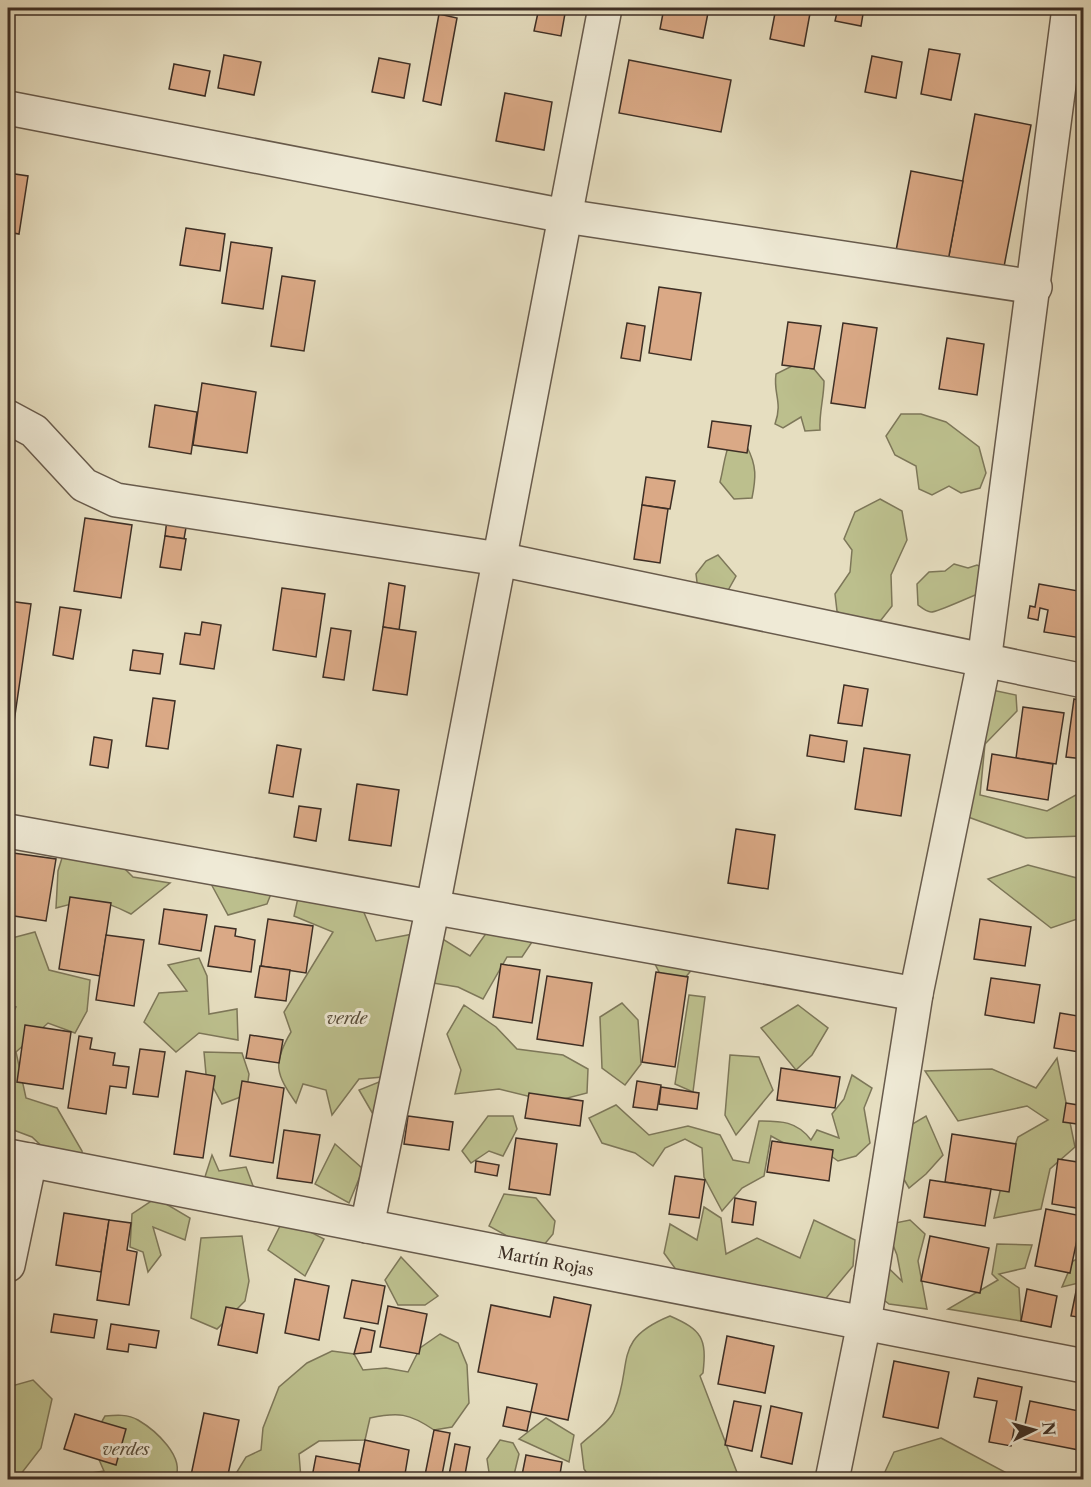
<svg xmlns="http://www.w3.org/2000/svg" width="1091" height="1487" viewBox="0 0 1091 1487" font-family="'Libre Caslon Text',serif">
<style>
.green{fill:#bcbf8d;stroke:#7d7759;stroke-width:1.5}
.building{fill:#daa986;stroke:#3e2f25;stroke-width:1.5}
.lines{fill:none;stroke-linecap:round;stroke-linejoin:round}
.minor-casing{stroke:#685b4c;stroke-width:36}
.minor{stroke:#efead6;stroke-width:33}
.labels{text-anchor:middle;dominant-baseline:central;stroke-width:6;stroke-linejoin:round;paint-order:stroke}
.park-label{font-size:16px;font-style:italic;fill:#574c3a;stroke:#efead6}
.street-label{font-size:16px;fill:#3e2f25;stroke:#efead6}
</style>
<rect width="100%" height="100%" fill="#e6dec0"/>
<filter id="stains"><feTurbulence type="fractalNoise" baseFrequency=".00333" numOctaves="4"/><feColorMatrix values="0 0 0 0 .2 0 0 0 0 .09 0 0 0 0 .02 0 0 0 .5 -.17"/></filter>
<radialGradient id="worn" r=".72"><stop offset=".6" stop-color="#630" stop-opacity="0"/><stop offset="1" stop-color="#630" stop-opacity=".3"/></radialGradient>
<!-- green -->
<g class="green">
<path d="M792 366 814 369 824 381C824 398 819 412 820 430L805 431 801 417 783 428 775 424C783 402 773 394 776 374Z"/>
<polygon points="901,414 921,414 946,422 979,447 986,473 980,488 961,493 949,486 932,495 919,489 916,466 895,455 886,436"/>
<path d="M730 442 747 447C757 466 756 478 752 498L734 499 720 482C724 467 724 456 730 442Z"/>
<polygon points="880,499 902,511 907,540 891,575 892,606 881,620 849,621 837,611 835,594 850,572 852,550 844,539 855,512"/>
<polygon points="718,555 736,576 726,594 698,590 696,574 706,561"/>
<path d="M954 564 968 568 977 565 987 570 981 593C971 596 936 613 931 612 927 612 922 608 918 605L917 584 929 572 945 571Z"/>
<polygon points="992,690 1016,695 1017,711 985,744 980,795 1047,811 1083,791 1083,836 1026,838 957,813"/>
<path d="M100 844 133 877 170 883 131 914C100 898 89 899 56 908L58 871 66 845Z"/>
<polygon points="1083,844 1083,922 1077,919 1051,928 988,879 1028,865 1077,878"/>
<path d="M304 870 351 882 376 941 413 934 383 1077 359 1079 332 1115 326 1090 303 1084 296 1103C276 1074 272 1064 291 1032L284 1012 333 932 294 916Z"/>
<polygon points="278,876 267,904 228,915 210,882"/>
<polygon points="497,918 532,942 522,957 507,957 483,999 458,987 420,981 438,936 470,956"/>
<polygon points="35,932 49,970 90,980 87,1011 75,1033 48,1023 16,1052 26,1098 57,1108 82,1151 84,1170 73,1176 32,1137 8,1128 8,1022 16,1007 8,1004 8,939"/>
<polygon points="199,958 207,976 209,1014 237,1009 238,1040 199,1033 176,1052 144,1022 159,993 187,991 168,965"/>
<polygon points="653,960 693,968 681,983 667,988"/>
<polygon points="689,995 705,997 693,1092 675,1084"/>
<polygon points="622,1003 638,1020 641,1064 625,1085 602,1068 600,1017"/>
<polygon points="464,1005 496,1027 517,1049 563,1055 588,1069 587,1093 552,1102 499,1089 455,1094 461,1070 447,1034"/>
<polygon points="798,1005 828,1028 812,1055 796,1070 761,1028"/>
<polygon points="204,1052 242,1053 249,1074 246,1095 222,1104 206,1074"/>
<polygon points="730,1055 759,1057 773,1090 736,1135 725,1115"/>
<polygon points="1057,1058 1075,1147 1050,1169 1041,1209 994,1218 1003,1178 1018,1137 1048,1120 1027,1106 958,1121 925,1071 992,1069 1036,1088"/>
<path d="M852 1075 872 1088 864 1108 870 1143 856 1156 838 1161 824 1151 802 1153 771 1136 764 1176 742 1188 722 1211 704 1177 702 1148 685 1139 665 1148 653 1166 635 1153 602 1143 589 1118 616 1105 649 1135 688 1126 720 1135 733 1160 749 1163 759 1121C781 1121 797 1121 811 1140L817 1130 839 1138 832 1114 844 1099Z"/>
<polygon points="389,1078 377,1121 359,1090"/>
<polygon points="488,1116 513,1116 517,1129 503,1156 489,1151 471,1163 462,1151"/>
<polygon points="926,1116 943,1155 926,1174 909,1188 882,1142"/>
<polygon points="335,1144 363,1169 349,1203 315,1184"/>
<polygon points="212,1155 219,1171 246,1167 256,1194 203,1183"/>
<polygon points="504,1194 536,1198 555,1221 553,1234 543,1246 516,1241 489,1226"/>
<polygon points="156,1198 190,1218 185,1240 153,1227 161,1255 148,1272 143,1252 130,1247 132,1214"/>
<polygon points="704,1207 721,1218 726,1254 757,1238 800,1258 814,1220 855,1240 853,1266 817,1309 690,1289 664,1253 670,1224 697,1240"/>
<polygon points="284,1218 324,1239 305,1276 268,1250"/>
<polygon points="910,1220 925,1234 918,1261 927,1309 889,1304 854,1276 878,1258 902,1281 897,1255 885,1225"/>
<polygon points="242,1236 249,1281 245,1301 217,1329 191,1318 201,1238"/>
<polygon points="997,1244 1032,1245 1025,1268 999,1274 1019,1288 1021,1321 948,1309 998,1280 992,1274"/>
<polygon points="1083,1256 1083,1282 1062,1287 1073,1261"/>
<polygon points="401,1257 438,1296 425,1305 398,1305 385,1280"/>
<path d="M670 1316C702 1330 707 1338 703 1373L700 1376 738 1475 759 1479H591L584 1469 581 1444C590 1435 609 1423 614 1411 634 1363 611 1340 670 1316Z"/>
<path d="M440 1334 458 1343 467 1365 469 1403 452 1427 434 1430C409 1413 398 1412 370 1418L365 1440 319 1441 299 1454 301 1479 232 1480 246 1457 261 1450 263 1428 279 1387 307 1363 332 1351 354 1354 363 1370 386 1368 408 1372 420 1348Z"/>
<polygon points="33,1380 52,1399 41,1448 17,1479 8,1479 8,1387"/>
<path d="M105 1416C116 1415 128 1414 138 1420 155 1430 186 1457 175 1479L90 1480 92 1473 104 1471C93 1446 90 1440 105 1416Z"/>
<polygon points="546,1418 574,1435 569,1462 519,1439"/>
<polygon points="941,1438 1018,1479 886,1479 884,1474 894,1452"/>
<polygon points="500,1440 513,1443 519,1454 513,1479 490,1479 487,1459"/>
</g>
<!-- building -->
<g class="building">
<polygon points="539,8 566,8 561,36 534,31"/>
<polygon points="664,8 709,8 703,38 660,29"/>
<polygon points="776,8 811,8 804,46 770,39"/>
<polygon points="838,8 864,8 861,26 835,21"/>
<polygon points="439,14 457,18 441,105 423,101"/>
<polygon points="929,49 960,54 951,100 921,94"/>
<polygon points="224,55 261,62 254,95 218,88"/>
<polygon points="872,56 902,62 896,98 865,92"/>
<polygon points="379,58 410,64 404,98 372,92"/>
<polygon points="629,60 731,80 721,132 619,113"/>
<polygon points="174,64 210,71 205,96 169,89"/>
<polygon points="505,93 552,102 544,150 496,141"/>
<polygon points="975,114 1031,125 1003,272 948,261"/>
<polygon points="911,171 963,181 948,261 896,251"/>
<polygon points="8,173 28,176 19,234 8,232"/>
<polygon points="186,228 225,234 220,271 180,265"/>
<polygon points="231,242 272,248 263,309 222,303"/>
<polygon points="282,276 315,281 304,351 271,346"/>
<polygon points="659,287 701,293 691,360 649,353"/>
<polygon points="788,322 821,326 814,369 782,365"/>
<polygon points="627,323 645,326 640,361 621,358"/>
<polygon points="843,323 877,328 865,408 831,403"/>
<polygon points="947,338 984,344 977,395 939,389"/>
<polygon points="202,383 256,392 247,453 193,445"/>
<polygon points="155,405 197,412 191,454 149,447"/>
<polygon points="712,421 751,426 747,453 708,447"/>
<polygon points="646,477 675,481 670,509 642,505"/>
<polygon points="642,505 668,509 660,563 634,559"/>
<polygon points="85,518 132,525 121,598 74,591"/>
<polygon points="167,519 187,522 184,539 165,536"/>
<polygon points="165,536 186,539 181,570 160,567"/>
<polygon points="389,583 405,586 399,630 383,627"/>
<polygon points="1039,584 1084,592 1081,638 1044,632 1048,610 1040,608 1038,620 1028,618 1030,606 1035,607"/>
<polygon points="282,588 325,594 316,657 273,650"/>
<polygon points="8,601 31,604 14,722 8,721"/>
<polygon points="60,607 81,610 73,659 53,655"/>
<polygon points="202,622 221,625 214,669 180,664 185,633 200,635"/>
<polygon points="383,627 416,632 407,695 373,690"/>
<polygon points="331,628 351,631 344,680 323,677"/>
<polygon points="133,650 163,654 160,674 130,670"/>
<polygon points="844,685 868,689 862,726 838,723"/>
<polygon points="153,698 175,701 168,749 146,746"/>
<polygon points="1074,699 1084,701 1084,759 1066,757"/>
<polygon points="1023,707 1064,713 1056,764 1016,758"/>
<polygon points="810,735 847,741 844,762 807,756"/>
<polygon points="94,737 112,740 108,768 90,765"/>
<polygon points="277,745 301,749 293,797 269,793"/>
<polygon points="864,748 910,755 901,816 855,809"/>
<polygon points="992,754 1053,764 1048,800 987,790"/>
<polygon points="357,784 399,790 391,846 349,840"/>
<polygon points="299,806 321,809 316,841 294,837"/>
<polygon points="736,829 775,835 768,889 728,883"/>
<polygon points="13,853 56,859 46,921 8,915 8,890"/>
<polygon points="70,897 111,903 100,976 59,969"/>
<polygon points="164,909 207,915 201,951 159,944"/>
<polygon points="268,919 313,926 306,973 261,966"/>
<polygon points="980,919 1031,927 1025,966 974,959"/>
<polygon points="215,926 236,929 235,936 255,940 251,972 208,966"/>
<polygon points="106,935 144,940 134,1006 96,1000"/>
<polygon points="501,964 540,970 532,1023 493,1017"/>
<polygon points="260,966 290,970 286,1001 255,997"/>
<polygon points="656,972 688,977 675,1067 642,1062"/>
<polygon points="547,976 592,983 583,1046 537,1039"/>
<polygon points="991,978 1040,985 1034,1023 985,1015"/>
<polygon points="1060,1013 1084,1017 1079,1052 1054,1048"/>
<polygon points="25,1025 71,1032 63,1089 17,1082"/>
<polygon points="250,1035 283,1040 279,1063 246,1058"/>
<polygon points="79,1036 92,1038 90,1049 115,1053 113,1065 129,1067 126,1088 110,1086 106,1114 68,1108"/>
<polygon points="140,1049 165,1052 158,1097 133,1094"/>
<polygon points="781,1068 840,1077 835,1108 777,1100"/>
<polygon points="186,1071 215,1076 203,1158 174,1154"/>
<polygon points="242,1081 284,1088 273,1163 230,1156"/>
<polygon points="637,1081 661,1085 657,1110 633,1107"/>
<polygon points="661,1087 699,1093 697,1109 659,1104"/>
<polygon points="529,1093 583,1101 580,1126 525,1118"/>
<polygon points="1066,1103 1084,1106 1084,1125 1063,1122"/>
<polygon points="408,1116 453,1122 449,1150 404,1144"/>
<polygon points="284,1130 320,1135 312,1183 277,1178"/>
<polygon points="952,1134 1016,1144 1009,1192 945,1182"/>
<polygon points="516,1138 557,1144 550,1195 509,1189"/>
<polygon points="772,1141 833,1150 829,1181 767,1172"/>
<polygon points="1058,1159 1084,1163 1083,1209 1052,1204"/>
<polygon points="476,1161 499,1165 497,1176 475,1172"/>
<polygon points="675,1176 705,1180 699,1218 669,1214"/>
<polygon points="930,1180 991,1189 985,1226 924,1217"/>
<polygon points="735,1198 756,1202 753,1225 732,1222"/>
<polygon points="1046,1209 1082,1216 1070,1273 1035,1266"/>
<polygon points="64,1213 109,1220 101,1272 56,1265"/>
<polygon points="109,1220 131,1223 127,1250 137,1252 129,1305 97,1300"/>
<polygon points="930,1236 989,1248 980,1293 921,1281"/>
<polygon points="1080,1272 1084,1273 1084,1318 1071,1316"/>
<polygon points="295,1279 329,1286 319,1340 285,1333"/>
<polygon points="352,1280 385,1286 378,1324 344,1318"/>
<polygon points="1027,1289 1057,1296 1051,1327 1021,1321"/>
<polygon points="554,1297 591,1305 568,1420 531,1412 537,1384 478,1372 491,1305 550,1317"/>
<polygon points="388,1306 427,1314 419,1354 380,1347"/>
<polygon points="226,1307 264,1314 257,1353 218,1345"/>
<polygon points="54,1314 97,1320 94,1338 51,1332"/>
<polygon points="111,1324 159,1331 156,1348 129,1344 128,1352 107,1349"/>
<polygon points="361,1328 375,1331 371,1352 354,1354"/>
<polygon points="727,1336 774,1346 765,1393 718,1384"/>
<polygon points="894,1361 949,1372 938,1428 883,1417"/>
<polygon points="978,1378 1022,1387 1011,1446 989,1442 997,1401 974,1397"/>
<polygon points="734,1401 761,1406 752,1451 725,1445"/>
<polygon points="1030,1401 1084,1412 1084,1451 1022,1439"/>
<polygon points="771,1406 802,1413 792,1464 761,1457"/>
<polygon points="507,1407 531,1412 527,1431 503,1426"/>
<polygon points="204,1413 239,1420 227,1480 190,1480"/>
<polygon points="75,1414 126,1429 116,1465 64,1449"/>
<polygon points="434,1430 450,1433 441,1480 424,1480"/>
<polygon points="365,1440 409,1450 404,1480 357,1480"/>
<polygon points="455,1444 470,1447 464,1480 448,1480"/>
<polygon points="526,1455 562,1462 559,1480 521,1480"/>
<polygon points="316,1456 360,1464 357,1480 312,1477"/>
<polygon points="1064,1474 1084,1478 1084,1480 1063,1480"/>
</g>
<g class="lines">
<defs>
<g id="minor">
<polyline points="8,108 565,216 1035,287"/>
<polyline points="8,417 34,431 84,485 116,500 499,559 1084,681"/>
<polyline points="8,831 916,994"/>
<polyline points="8,1156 1084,1366"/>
<polyline points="367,1226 433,906 605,8"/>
<polyline points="8,1265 30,1160"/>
<polyline points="832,1480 864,1323 916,994 984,662 1069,8"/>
</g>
</defs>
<!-- minor casing -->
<use href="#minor" class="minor-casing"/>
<!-- minor -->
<use href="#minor" class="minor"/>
</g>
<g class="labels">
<!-- park labels -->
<g class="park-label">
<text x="347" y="1018">verde</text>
<text x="126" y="1449">verdes</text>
</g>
<!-- street labels -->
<g class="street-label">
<text transform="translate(546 1261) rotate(11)">Martín Rojas</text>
</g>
</g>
<!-- margin -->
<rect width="1091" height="1487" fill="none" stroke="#e6dec0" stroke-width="30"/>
<rect x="9" y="9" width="1073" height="1469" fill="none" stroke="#3e2f25" stroke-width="3"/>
<rect x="15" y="15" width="1061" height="1457" fill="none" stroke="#3e2f25" stroke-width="1.5"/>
<!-- north arrow -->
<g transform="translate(1034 1430) rotate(85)" stroke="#efead6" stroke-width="4.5" paint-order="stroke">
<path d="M0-4.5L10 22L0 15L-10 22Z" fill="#3e2f25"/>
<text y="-9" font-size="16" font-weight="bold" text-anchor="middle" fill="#3e2f25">N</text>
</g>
<rect width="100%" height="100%" filter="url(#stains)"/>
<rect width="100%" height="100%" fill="url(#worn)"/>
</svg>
